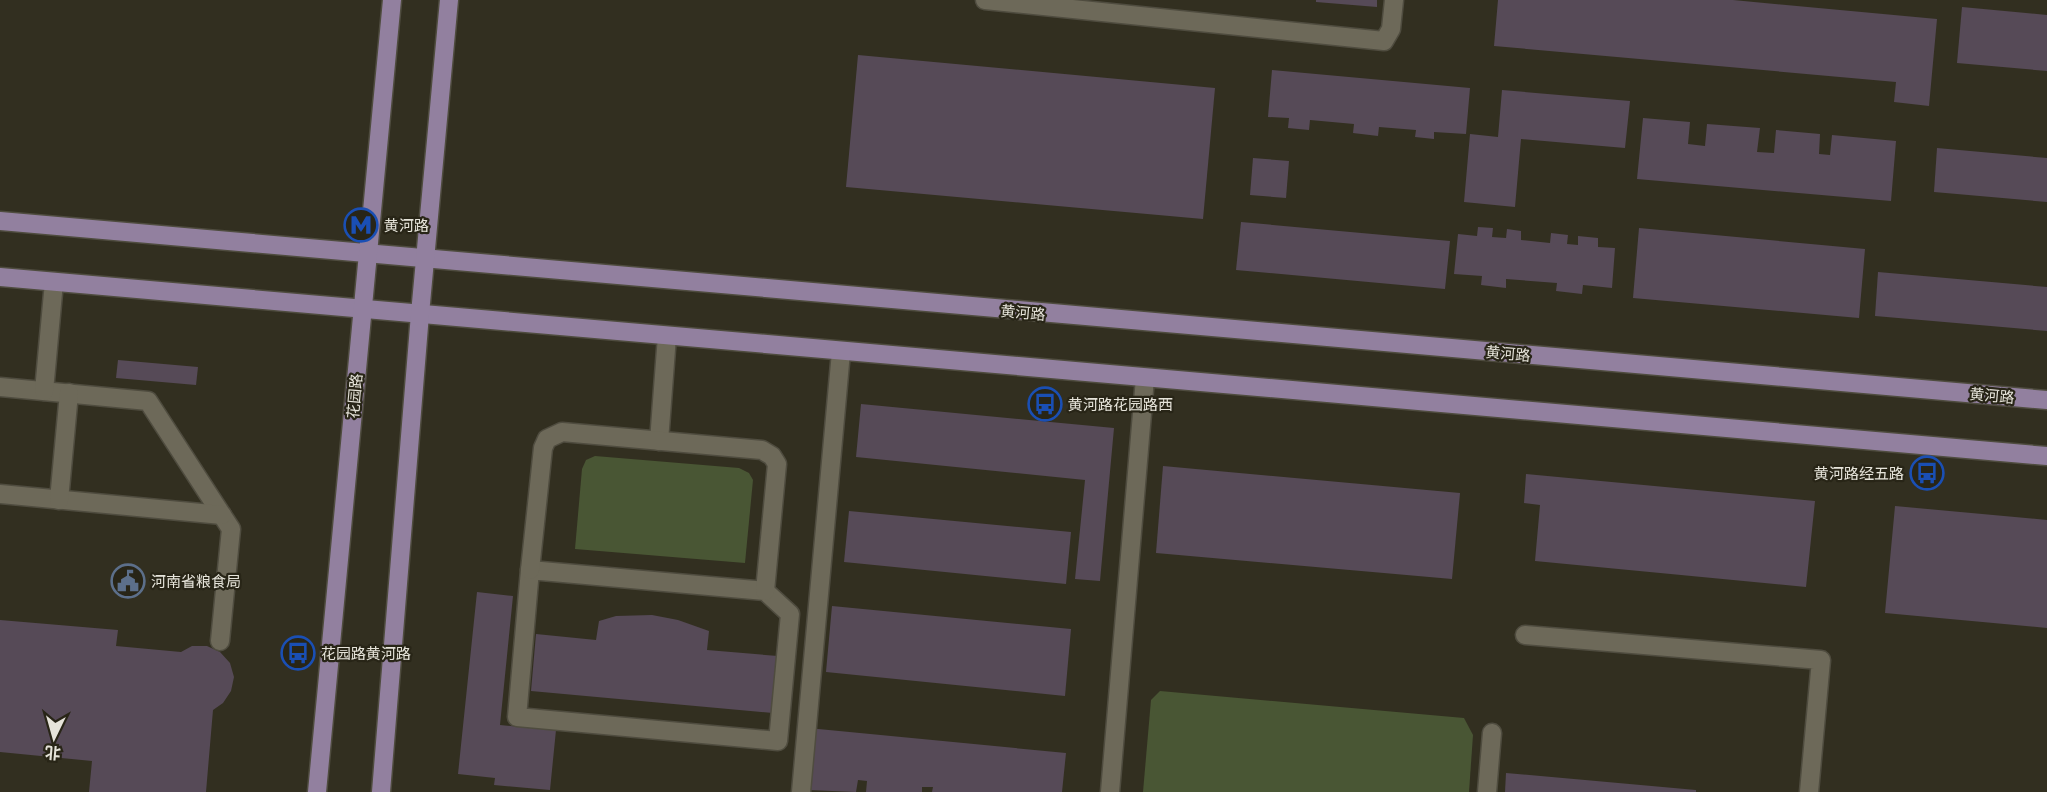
<svg xmlns="http://www.w3.org/2000/svg" width="2047" height="792" viewBox="0 0 2047 792" font-family="'Noto Sans','Noto Sans SC',sans-serif">
<style>
.green{fill:#495634}
.building{fill:#564a57}
.lines{fill:none;stroke-linecap:round;stroke-linejoin:round}
.minor-casing{stroke:#4f4c3f;stroke-width:21}
.major-casing{stroke:#4f4c3f;stroke-width:21}
.minor{stroke:#6d6959;stroke-width:18}
.major{stroke:#92809f;stroke-width:18}
.labels{text-anchor:middle;dominant-baseline:central;stroke-width:4.5;stroke-linejoin:round;paint-order:stroke}
.poi-label{font-size:15px;fill:#e6e4da;stroke:#282517;text-anchor:start}
.street-label{font-size:15px;fill:#e6e4da;stroke:#282517}
</style>
<rect width="100%" height="100%" fill="#322f20"/>
<!-- green -->
<g class="green">
<polygon points="595,456 739,468 749,473 753,480 745,563 575,549 582,469 586,460"/>
<polygon points="1160,691 1464,718 1473,735 1469,792 1143,792 1151,700"/>
</g>
<!-- building -->
<g class="building">
<polygon points="1316,0 1377,0 1377,7 1316,2"/>
<polygon points="1498,0 1733,0 1937,19 1929,106 1894,102 1896,82 1494,46"/>
<polygon points="1962,7 2047,15 2047,71 1957,63"/>
<polygon points="858,55 1215,88 1203,219 846,187"/>
<polygon points="1272,70 1470,88 1466,134 1434,132 1434,139 1415,137 1416,130 1379,127 1378,136 1353,133 1354,124 1310,120 1309,130 1288,128 1289,118 1268,117"/>
<polygon points="1502,90 1630,101 1625,148 1521,139 1515,207 1464,202 1470,134 1498,137"/>
<polygon points="1643,118 1690,122 1688,144 1705,146 1707,124 1760,128 1757,152 1774,153 1776,130 1820,134 1819,154 1830,155 1832,135 1896,141 1891,201 1637,179"/>
<polygon points="1937,148 2047,158 2047,202 1934,192"/>
<polygon points="1253,158 1289,161 1286,198 1250,195"/>
<polygon points="1241,222 1450,241 1445,289 1236,270"/>
<polygon points="1478,227 1493,228 1492,237 1506,238 1507,229 1521,231 1521,240 1550,243 1551,233 1568,235 1567,244 1578,245 1578,236 1598,238 1598,247 1615,248 1612,288 1583,285 1582,294 1556,291 1557,283 1506,279 1506,288 1481,285 1482,276 1454,274 1458,234 1477,236"/>
<polygon points="1639,228 1865,249 1859,318 1633,298"/>
<polygon points="1878,272 2047,287 2047,331 1875,316"/>
<polygon points="118,360 198,367 196,385 116,378"/>
<polygon points="861,404 1114,428 1100,581 1075,579 1085,480 856,457"/>
<polygon points="1163,466 1460,493 1452,579 1156,553"/>
<polygon points="1526,474 1815,501 1806,587 1535,561 1540,505 1524,503"/>
<polygon points="1895,506 2047,520 2047,628 1885,613"/>
<polygon points="849,511 1071,532 1066,584 844,562"/>
<polygon points="477,592 513,596 500,725 556,730 550,790 494,785 495,778 458,774"/>
<polygon points="832,606 1071,629 1065,696 826,672"/>
<polygon points="652,615 678,620 709,631 707,650 778,656 773,713 531,691 536,634 596,640 599,621 616,616"/>
<polygon points="0,620 118,630 116,646 181,652 192,646 207,646 220,652 230,663 234,677 231,691 223,703 213,710 206,792 89,792 92,761 0,752"/>
<polygon points="808,728 1066,753 1062,792 932,792 933,787 922,787 922,792 866,792 867,781 858,780 856,792 808,790"/>
<polygon points="1506,773 1696,790 1696,792 1505,792"/>
</g>
<g class="lines">
<defs>
<g id="minor">
<polyline points="985,0 1384,41 1391,29 1394,0"/>
<polyline points="0,387 148,401 231,529 220,641"/>
<polyline points="44,391 54,282"/>
<polyline points="659,441 667,336"/>
<polyline points="0,494 222,515"/>
<polyline points="59,500 69,393"/>
<polygon points="530,570 765,591 790,614 778,741 517,717"/>
<polyline points="530,570 543,448 547,439 562,432 762,450 772,456 777,464 765,591"/>
<polyline points="1525,635 1821,660 1809,792"/>
<polyline points="801,792 841,352"/>
<polyline points="1110,792 1145,378"/>
<polyline points="1487,792 1492,733"/>
</g>
<g id="major">
<polyline points="0,221 2047,400"/>
<polyline points="0,277 2047,456"/>
<polyline points="317,792 392,0"/>
<polyline points="381,792 420,314 449,0"/>
</g>
</defs>
<!-- minor casing -->
<use href="#minor" class="minor-casing"/>
<!-- major casing -->
<use href="#major" class="major-casing"/>
<!-- minor -->
<use href="#minor" class="minor"/>
<!-- major -->
<use href="#major" class="major"/>
</g>
<!-- icons -->
<defs>
<symbol id="metro-ring" viewBox="-11 -11 22 22"><circle r="9.5" fill="#282517" stroke="#1a4fb4" stroke-width="1.5"/><path d="M-5.5 5V-5H-3L0 0L3-5H5.5V5H3V-.5L0 4L-3-.5V5Z" fill="#1a4fb4"/></symbol>
<symbol id="bus-ring" viewBox="-11 -11 22 22"><circle r="9.5" fill="#282517" stroke="#1a4fb4" stroke-width="1.5"/><path d="M-5-6H5V4H4V6H2V4H-2V6H-4V4H-5ZM-3.5-4V0h7V-4ZM-3.5 1.2v1.5H-2V1.2ZM2 1.2v1.5H3.5V1.2Z" fill="#1a4fb4"/></symbol>
<symbol id="civic-ring" viewBox="-11 -11 22 22"><circle r="9.5" fill="#282517" stroke="#5c6f8a" stroke-width="1.5"/><path d="M-.6-6.5H3V-4.5H.6V-3L4-1V1h2V6H-6V1h2V-1L-.6-3ZM-1.2 2.5V6h2.4V2.5Z" fill="#5c6f8a"/></symbol>
</defs>
<g fill-rule="evenodd">
<use href="#metro-ring" x="342" y="206" width="38" height="38"/>
<use href="#bus-ring" x="1026" y="385" width="38" height="38"/>
<use href="#bus-ring" x="1908" y="454" width="38" height="38"/>
<use href="#civic-ring" x="109" y="562" width="38" height="38"/>
<use href="#bus-ring" x="279" y="634" width="38" height="38"/>
</g>
<g class="labels">
<!-- poi labels -->
<g class="poi-label">
<text x="384" y="225">黄河路</text>
<text x="1068" y="404">黄河路花园路西</text>
<text x="1904" y="473" text-anchor="end">黄河路经五路</text>
<text x="151" y="581">河南省粮食局</text>
<text x="321" y="653">花园路黄河路</text>
</g>
<!-- street labels -->
<g class="street-label">
<text transform="translate(1023 312) rotate(5)">黄河路</text>
<text transform="translate(1508 353) rotate(5)">黄河路</text>
<text transform="translate(1992 395) rotate(5)">黄河路</text>
<text transform="translate(354 396) rotate(-85)">花园路</text>
</g>
</g>
<!-- north arrow -->
<g transform="translate(54 738) rotate(185)" stroke="#282517" stroke-width="4.5" paint-order="stroke">
<path d="M0-4.5L10 22L0 15L-10 22Z" fill="#e6e4da"/>
<text y="-9" font-size="16" font-weight="bold" text-anchor="middle" fill="#e6e4da">北</text>
</g>
</svg>
